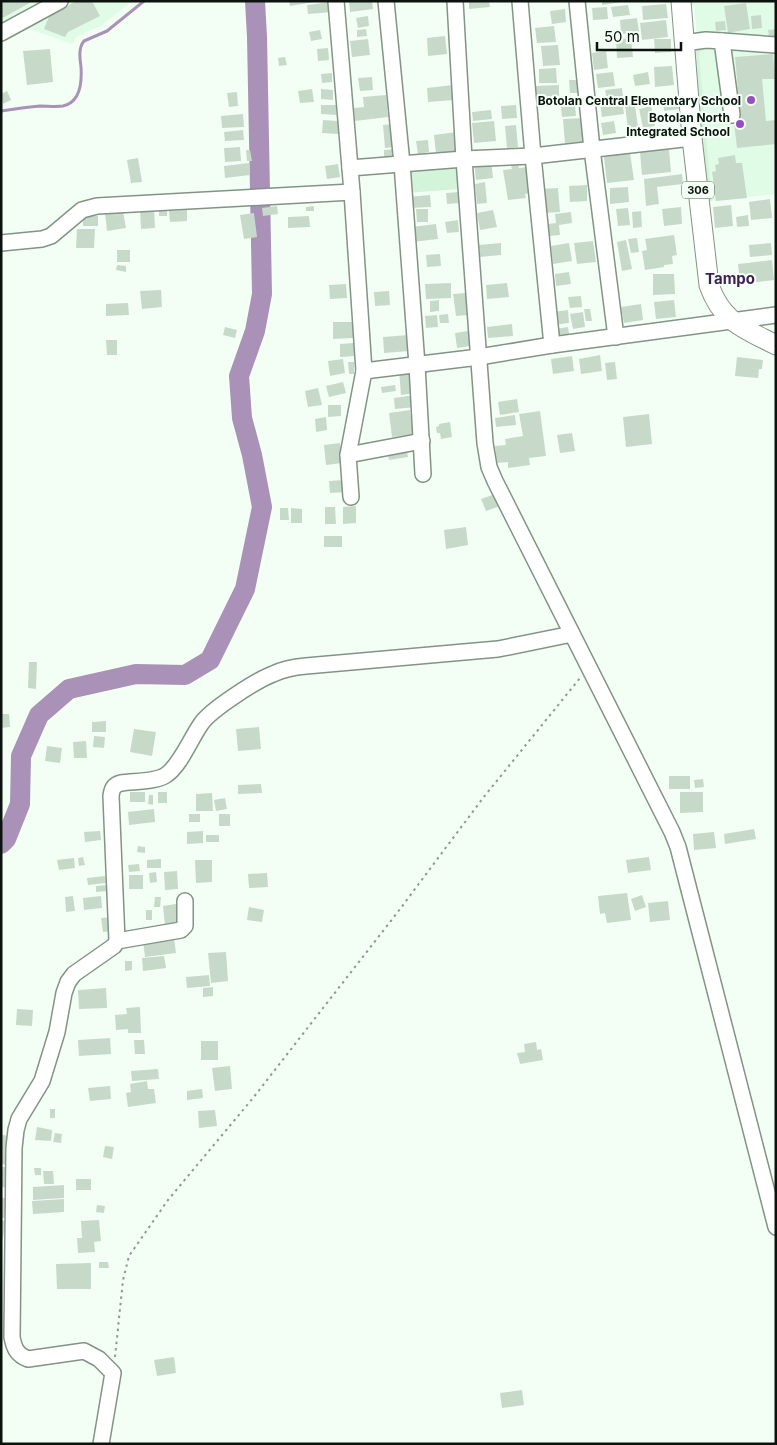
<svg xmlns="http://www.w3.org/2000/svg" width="777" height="1445" viewBox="0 0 777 1445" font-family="Inter,sans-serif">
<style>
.built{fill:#e1fce6}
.green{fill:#d4f4da}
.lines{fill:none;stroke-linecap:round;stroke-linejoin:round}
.stream{stroke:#a991b8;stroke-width:3}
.river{stroke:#a991b8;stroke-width:20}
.building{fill:#c7daca}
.minor-casing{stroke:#829485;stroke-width:18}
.major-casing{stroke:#829485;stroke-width:21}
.path{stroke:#8f9991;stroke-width:2;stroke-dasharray:2.5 4;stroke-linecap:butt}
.minor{stroke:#fff;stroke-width:15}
.major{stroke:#fff;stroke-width:19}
.poi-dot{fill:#994ec0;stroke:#f3fff5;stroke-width:2}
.labels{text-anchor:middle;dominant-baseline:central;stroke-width:4;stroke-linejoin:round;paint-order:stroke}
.shield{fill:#f3fff5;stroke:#515a53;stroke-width:1}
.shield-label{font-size:11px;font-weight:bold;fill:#0c130e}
.poi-label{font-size:12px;font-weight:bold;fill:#0c130e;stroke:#f3fff5;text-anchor:end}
.quarter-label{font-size:15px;font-weight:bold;fill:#401c52;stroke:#f3fff5}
</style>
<rect width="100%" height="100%" fill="#f3fff5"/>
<!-- built -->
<g class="built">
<polygon points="1,1 132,1 101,26 77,36 72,44 8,21 1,25"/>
<polygon points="687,1 776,1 776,194 712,201 694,6 687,7"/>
</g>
<!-- green -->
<g class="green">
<polygon points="707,46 699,53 712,201 707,202 695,52 697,48"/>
<polygon points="457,164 459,189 407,193 406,168"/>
</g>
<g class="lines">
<!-- stream -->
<path class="stream" d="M1 111C14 109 27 107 40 106 47 106 56 107 63 106 81 102 82 82 81 67 80 59 78 48 84 41L107 31 144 1"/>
<!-- river -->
<polyline class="river" points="1,844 6,839 20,804 21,756 39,715 69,689 136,674 185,675 210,660 245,589 262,507 252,455 242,418 239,376 255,331 262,294 257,37 255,1"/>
</g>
<!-- building -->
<g class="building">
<polygon points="1,1 33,1 1,19"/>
<polygon points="77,1 92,1 100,16 68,32 65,37 44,29 50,14"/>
<polygon points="289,1 314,1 314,2 290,6"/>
<polygon points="349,1 372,1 373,9 350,12"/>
<polygon points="469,1 489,1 490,7 469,9"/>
<polygon points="602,1 622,1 622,2 602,5"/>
<polygon points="331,2 332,12 308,14 307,5"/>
<polygon points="746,3 750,29 728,33 724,6"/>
<polygon points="666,4 668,18 643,20 642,6"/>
<polygon points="628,5 630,15 613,17 611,7"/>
<polygon points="607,7 608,19 593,20 592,8"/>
<polygon points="565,9 566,22 552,24 550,11"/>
<polygon points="761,15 762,28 752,29 751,16"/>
<polygon points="368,16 369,26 358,28 356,18"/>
<polygon points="637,18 639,32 621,34 620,20"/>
<polygon points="666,20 668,37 642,40 640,23"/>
<polygon points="725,21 726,30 716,31 715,22"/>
<polygon points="554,26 556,42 537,43 535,28"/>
<polygon points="366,29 367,36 357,37 357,30"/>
<polygon points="776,29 776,43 770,44 768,30"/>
<polygon points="320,30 322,39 311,41 309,32"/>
<polygon points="445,36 447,54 428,56 427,38"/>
<polygon points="631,38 633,57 617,58 616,39"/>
<polygon points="368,39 370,55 352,57 350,41"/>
<polygon points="654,39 671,39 671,52 655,53"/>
<polygon points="558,45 560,65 543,66 541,46"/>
<polygon points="328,48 329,60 318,61 317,49"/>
<polygon points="50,49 53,82 27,85 23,51"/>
<polygon points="606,51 608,68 594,70 592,53"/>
<polygon points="773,54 775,79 762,79 766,121 776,120 776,144 737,148 734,123 741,122 735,57"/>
<polygon points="285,57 287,65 279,66 278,58"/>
<polygon points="672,66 674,85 655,87 654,67"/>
<polygon points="556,68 557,83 539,83 539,69"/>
<polygon points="613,72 615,86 598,88 596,74"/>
<polygon points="648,72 650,84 635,86 633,75"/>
<polygon points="332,73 332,82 322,83 321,74"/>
<polygon points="372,77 373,90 360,91 358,78"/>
<polygon points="569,80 578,80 579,93 570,93"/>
<polygon points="453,85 454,100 428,102 427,88"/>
<polygon points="559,85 559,103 536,103 536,86"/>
<polygon points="622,88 623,98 607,101 605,90"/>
<polygon points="312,89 314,102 300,103 298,91"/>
<polygon points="321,89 333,90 333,100 321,99"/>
<polygon points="7,91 11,100 3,104 1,94"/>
<polygon points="237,92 238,106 229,107 227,93"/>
<polygon points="386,95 388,117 355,121 354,108 364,107 363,97"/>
<polygon points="678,98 680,109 664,111 663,99"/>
<polygon points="622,100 624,114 602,117 600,103"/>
<polygon points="321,105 336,105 336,115 321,114"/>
<polygon points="516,105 517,118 502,119 501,106"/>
<polygon points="575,105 576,116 562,117 561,107"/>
<polygon points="635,105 638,127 628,129 625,106"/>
<polygon points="651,106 655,126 643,128 639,109"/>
<polygon points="491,110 492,119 473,121 472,112"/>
<polygon points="243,114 244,127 222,128 221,116"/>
<polygon points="582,118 583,142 565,143 563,119"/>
<polygon points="323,120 338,121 338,134 322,133"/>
<polygon points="494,121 496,141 474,143 472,123"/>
<polygon points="614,121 616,133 603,135 601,123"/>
<polygon points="392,124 394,147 385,148 383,125"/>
<polygon points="516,125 518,147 507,148 505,126"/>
<polygon points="243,130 244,140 225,141 224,132"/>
<polygon points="457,132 459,151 436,154 434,135"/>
<polygon points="428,140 429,152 418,154 416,141"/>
<polygon points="240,147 241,161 225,162 224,148"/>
<polygon points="397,149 397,157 384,158 384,150"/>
<polygon points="669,149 671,172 642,175 640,152"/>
<polygon points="246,150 250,150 252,161 247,161"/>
<polygon points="630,153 634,180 607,183 604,157"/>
<polygon points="735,155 736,163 742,163 747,198 716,201 712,172 716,171 715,165 719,164 718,158"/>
<polygon points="138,158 142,182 131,183 127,160"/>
<polygon points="491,159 493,178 476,180 474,161"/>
<polygon points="249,163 250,175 225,178 224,166"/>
<polygon points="338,164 340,177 327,179 325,166"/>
<polygon points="518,164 519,168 527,167 530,193 525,194 526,198 508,200 503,170 512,169 511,165"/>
<polygon points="682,174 683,184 657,187 659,204 646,206 644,179"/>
<polygon points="485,182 487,203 477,204 475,184"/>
<polygon points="587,185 587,201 570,202 569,186"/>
<polygon points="628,187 629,202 610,204 610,188"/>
<polygon points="558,188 560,212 543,213 541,189"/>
<polygon points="459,192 460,203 447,204 446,193"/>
<polygon points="430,195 431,207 409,208 408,197"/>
<polygon points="770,199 772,218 751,220 749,202"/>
<polygon points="731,205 733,226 715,228 713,207"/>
<polygon points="277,206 278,214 263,216 262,208"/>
<polygon points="314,206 314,211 306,211 306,207"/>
<rect x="159" y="207" width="8" height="9"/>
<polygon points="681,207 682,224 664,226 662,209"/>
<polygon points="154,208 155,228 141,229 140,209"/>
<polygon points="628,208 630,225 618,226 616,209"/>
<polygon points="416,209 428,209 428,222 417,222"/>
<polygon points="187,210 187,221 170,222 169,211"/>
<polygon points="493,210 497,227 480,230 477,213"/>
<polygon points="123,211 126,228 107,231 105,213"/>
<polygon points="641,211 642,227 633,228 632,212"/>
<polygon points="571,212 572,223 559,225 560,235 549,236 548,224 556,223 555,214"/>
<polygon points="254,213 257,237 244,239 240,215"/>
<polygon points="748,215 749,226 737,227 736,217"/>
<rect x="83" y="216" width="15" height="10"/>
<polygon points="309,216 310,227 288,228 288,217"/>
<polygon points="458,220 459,232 447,233 445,222"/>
<polygon points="436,224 438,239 412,242 411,227"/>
<polygon points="77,229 95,229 94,248 76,248"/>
<polygon points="674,235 677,255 672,256 673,264 664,265 664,267 645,270 642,251 647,250 645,239"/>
<polygon points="637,238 639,252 631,253 628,239"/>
<polygon points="626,240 632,269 622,271 617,242"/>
<polygon points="593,241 596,262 577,264 574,243"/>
<polygon points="501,243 501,255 480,257 479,245"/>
<polygon points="569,243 572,261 553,264 551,246"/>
<polygon points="771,243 772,255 750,257 749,245"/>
<rect x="117" y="250" width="13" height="12"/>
<polygon points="440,254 441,266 427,267 426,255"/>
<polygon points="772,260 774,280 740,284 738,264"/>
<polygon points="117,265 126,266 126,272 116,270"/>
<polygon points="569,272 571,284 556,286 555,274"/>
<polygon points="653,274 674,274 675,294 653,295"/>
<polygon points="451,283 451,298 426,299 425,284"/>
<polygon points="507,283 509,297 487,299 486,285"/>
<polygon points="346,284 347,298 330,299 329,285"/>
<polygon points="161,290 162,307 142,309 140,291"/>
<polygon points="389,291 390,305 375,306 374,292"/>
<polygon points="466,293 468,315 456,316 453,294"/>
<polygon points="581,296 582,307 570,308 568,297"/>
<polygon points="439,300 439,311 430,312 430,301"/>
<polygon points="674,300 676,317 656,319 654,302"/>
<polygon points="128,303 129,315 106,316 106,304"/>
<polygon points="641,304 643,320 624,323 621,307"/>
<polygon points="584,309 590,309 592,321 586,321"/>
<polygon points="568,310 569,323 554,325 553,312"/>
<polygon points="583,312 585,327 573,329 570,314"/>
<polygon points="448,314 449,323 440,323 439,315"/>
<polygon points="437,315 438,327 426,328 425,316"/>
<polygon points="333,322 353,322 353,338 333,339"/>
<polygon points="512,324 513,336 488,338 487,327"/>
<polygon points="225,327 237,330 235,338 223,335"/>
<polygon points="568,327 569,334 556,335 555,329"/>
<polygon points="468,331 470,346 457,348 455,333"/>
<polygon points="408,335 410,351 384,353 383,337"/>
<polygon points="106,340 117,340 117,355 107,355"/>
<polygon points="354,343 355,356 340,357 340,344"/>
<polygon points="600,355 602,371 581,374 579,359"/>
<polygon points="572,356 574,371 553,374 551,359"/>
<polygon points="737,357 763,360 762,369 759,369 758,378 735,376"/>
<polygon points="343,359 345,373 330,376 328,361"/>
<polygon points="348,362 354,362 354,374 349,374"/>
<polygon points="615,362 617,379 607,380 605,363"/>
<polygon points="414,369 416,393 401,395 399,370"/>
<polygon points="343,382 346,393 329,397 326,386"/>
<polygon points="395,385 396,391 382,393 381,387"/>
<polygon points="318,388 322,405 308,407 305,391"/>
<polygon points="415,395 416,407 395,409 394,398"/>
<polygon points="517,399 519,412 500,415 498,402"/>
<polygon points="328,405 341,405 341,416 328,417"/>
<polygon points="410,410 413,434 392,437 389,413"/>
<polygon points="540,411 546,456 529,458 530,465 508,468 508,462 497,463 495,446 506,445 505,439 523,436 519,414"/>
<polygon points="649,414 652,444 626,447 623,417"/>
<polygon points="515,415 516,425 496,427 495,418"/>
<polygon points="326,417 327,430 316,432 315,419"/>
<polygon points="450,422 452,437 441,439 440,433 437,433 436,427 439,426 439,424"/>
<polygon points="572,433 575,451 560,453 557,435"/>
<polygon points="340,443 342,463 326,465 324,445"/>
<polygon points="406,447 408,457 389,460 387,449"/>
<polygon points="345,480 346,492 330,493 329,481"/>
<polygon points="495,494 500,506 486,511 481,499"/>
<polygon points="356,506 356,523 343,524 343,507"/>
<polygon points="325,507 335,507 336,524 325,524"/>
<polygon points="280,508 288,508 289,520 280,520"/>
<polygon points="291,508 302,509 302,523 291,523"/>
<polygon points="466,527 468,545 446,549 444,530"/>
<rect x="324" y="536" width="18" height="11"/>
<polygon points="29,662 37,662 36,689 28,688"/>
<polygon points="1,714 9,714 10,727 1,728"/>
<polygon points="106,721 106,732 92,732 92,722"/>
<polygon points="259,727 261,749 238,751 236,729"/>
<polygon points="134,729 156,732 152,756 130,752"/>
<polygon points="94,736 105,737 104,748 93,747"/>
<polygon points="86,741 87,758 74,758 73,742"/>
<polygon points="47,746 62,748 60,763 45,761"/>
<rect x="669" y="776" width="21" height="13"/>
<polygon points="703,779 704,787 695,788 694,780"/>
<polygon points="261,784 262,793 238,794 238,785"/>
<rect x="130" y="792" width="15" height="10"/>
<rect x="158" y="792" width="9" height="11"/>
<polygon points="680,792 703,792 703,812 680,813"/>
<polygon points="212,793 213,811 196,811 196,794"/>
<polygon points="149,795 153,795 153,805 148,804"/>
<polygon points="225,798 227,809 216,811 214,800"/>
<polygon points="154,809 155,822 129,825 128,812"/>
<rect x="189" y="814" width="11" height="8"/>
<rect x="219" y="814" width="11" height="12"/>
<polygon points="754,829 756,839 725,844 724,834"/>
<polygon points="100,831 101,840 85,842 84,832"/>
<polygon points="203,831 203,843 187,844 187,832"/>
<polygon points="714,832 716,848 694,850 693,834"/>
<rect x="206" y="835" width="13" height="7"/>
<polygon points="138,846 145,847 145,853 137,852"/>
<polygon points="83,857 85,865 79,866 78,858"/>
<polygon points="649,857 651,870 628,873 626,860"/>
<polygon points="74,858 75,868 59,870 57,860"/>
<polygon points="161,859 161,868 147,868 147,860"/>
<polygon points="195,860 212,860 212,882 196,883"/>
<polygon points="139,864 140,871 129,872 128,865"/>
<polygon points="177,871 178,889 165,890 164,872"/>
<polygon points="156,872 157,882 150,883 149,873"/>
<polygon points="267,873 268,887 249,888 248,874"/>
<rect x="129" y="875" width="14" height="14"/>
<polygon points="105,876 106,883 88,885 87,878"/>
<polygon points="107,885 108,891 96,892 96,886"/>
<polygon points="627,893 631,920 607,923 605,913 600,914 598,896"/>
<polygon points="642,895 646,907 635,911 631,899"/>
<polygon points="73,896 75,911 66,912 65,897"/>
<polygon points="101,896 102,908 84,910 83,898"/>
<polygon points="155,897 161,897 160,907 154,907"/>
<polygon points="668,901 670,920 650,922 648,903"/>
<polygon points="176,904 178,924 165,926 163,906"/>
<polygon points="249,907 264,910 262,922 247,920"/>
<rect x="146" y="910" width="6" height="10"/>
<polygon points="112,917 114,931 103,932 101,918"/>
<polygon points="174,938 176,953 145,957 143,941"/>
<polygon points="226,952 228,981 211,983 208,953"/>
<polygon points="164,956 166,968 143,971 142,958"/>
<polygon points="125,961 132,961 132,970 125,971"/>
<polygon points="209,975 210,986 187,988 186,977"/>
<polygon points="213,987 213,996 203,997 203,988"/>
<polygon points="106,988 107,1008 79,1009 78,990"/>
<polygon points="140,1007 141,1033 128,1033 128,1029 116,1030 115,1015 127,1014 126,1008"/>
<polygon points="17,1009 33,1010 32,1026 16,1025"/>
<polygon points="110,1038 111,1054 79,1056 78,1040"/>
<polygon points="134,1040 144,1040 145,1054 135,1054"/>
<rect x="201" y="1041" width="17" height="19"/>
<polygon points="536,1042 537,1050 541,1049 543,1060 520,1064 517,1053 525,1052 524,1044"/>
<polygon points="230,1066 232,1089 215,1091 212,1068"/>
<polygon points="158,1069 159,1079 132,1081 131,1071"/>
<polygon points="147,1081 148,1089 154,1089 156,1103 128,1107 126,1093 131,1092 130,1084"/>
<polygon points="110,1086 111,1099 90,1101 88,1088"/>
<polygon points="202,1089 203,1098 187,1100 187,1091"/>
<rect x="50" y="1109" width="5" height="9"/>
<polygon points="215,1110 217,1126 199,1128 198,1111"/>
<polygon points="37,1127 52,1130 51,1141 35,1140"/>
<polygon points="55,1133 62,1134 61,1143 53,1142"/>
<polygon points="1,1135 12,1136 8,1165 1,1164"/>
<polygon points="105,1146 114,1147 112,1159 103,1157"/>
<polygon points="1,1167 10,1167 10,1188 1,1187"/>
<polygon points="34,1168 41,1168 41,1175 35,1175"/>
<polygon points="43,1171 53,1171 54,1184 44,1184"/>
<rect x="76" y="1179" width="15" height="11"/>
<polygon points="64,1185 64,1198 33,1200 33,1187"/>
<polygon points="1,1198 6,1198 4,1218 1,1218"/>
<polygon points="64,1199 64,1212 33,1214 32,1201"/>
<polygon points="97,1205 105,1206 104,1213 96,1212"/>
<polygon points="1,1220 5,1221 3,1239 1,1239"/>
<polygon points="99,1220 101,1241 94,1242 95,1252 78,1253 77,1238 82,1238 81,1221"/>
<polygon points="99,1262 108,1262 109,1268 99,1268"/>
<polygon points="91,1263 91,1289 57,1289 56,1264"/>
<polygon points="174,1357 176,1373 157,1376 154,1360"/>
<polygon points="522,1390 524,1405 502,1408 500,1393"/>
</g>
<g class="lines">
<defs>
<g id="minor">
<polyline points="336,1 352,192 364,371 348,455 351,497"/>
<polyline points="386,1 402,164 417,365 423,474"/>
<polyline points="455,1 464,159 485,443 489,467 495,481 672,832 678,847 776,1227"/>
<polyline points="520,1 533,156 552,345"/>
<polyline points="577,1 592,149 616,337"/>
<polyline points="1,33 60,1"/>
<polyline points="722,41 776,45"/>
<polyline points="684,43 706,40 722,41 732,115"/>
<polyline points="350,168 464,159 533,156 692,138"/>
<polyline points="1,243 42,239 51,236 82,210 97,206 352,192"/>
<polyline points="364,371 479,357 552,345 776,315"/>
<polyline points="348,455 422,441"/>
<polyline points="117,941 181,930 185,926 185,901"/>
<path d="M101 1444 113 1373 99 1359 84 1351 28 1359C17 1355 14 1348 12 1337L14 1148 16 1130 19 1119 42 1081 57 1032 64 993 68 982 74 974 114 946 117 941 111 796C112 788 114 785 121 783 134 781 156 782 166 775 180 766 191 738 201 724 210 710 257 680 273 674 283 669 295 667 306 666L498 649 572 634"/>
</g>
<path id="major" d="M681 1 692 138 709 285C722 322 743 328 776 345"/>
</defs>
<!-- minor casing -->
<use href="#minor" class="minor-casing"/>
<!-- major casing -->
<use href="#major" class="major-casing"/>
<!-- path -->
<polyline class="path" points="115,1357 123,1280 129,1256 168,1200 253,1098 397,913 483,798 580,678"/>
<!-- minor -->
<use href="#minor" class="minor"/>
<!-- major -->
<use href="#major" class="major"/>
</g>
<!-- markers -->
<g class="poi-dot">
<circle cx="751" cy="100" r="5"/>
<circle cx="740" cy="124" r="5"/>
</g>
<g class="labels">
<!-- shield labels -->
<rect class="shield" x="682" y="181.5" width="32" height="17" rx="4"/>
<g class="shield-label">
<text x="698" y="190">306</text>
</g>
<!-- poi labels -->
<g class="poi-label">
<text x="741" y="100">Botolan Central Elementary School</text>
<text x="730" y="117">Botolan North<tspan x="730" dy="14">Integrated School</tspan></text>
</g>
<!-- quarter labels -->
<g class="quarter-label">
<text x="730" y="278">Tampo</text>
</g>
</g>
<!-- border -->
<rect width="777" height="1445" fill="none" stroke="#0c130e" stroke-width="5"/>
<!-- scale -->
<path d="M597 42v8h84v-8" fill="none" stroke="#0c130e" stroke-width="2.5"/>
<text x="604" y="42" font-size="15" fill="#0c130e" stroke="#f3fff5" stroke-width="4" paint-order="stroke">50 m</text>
</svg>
